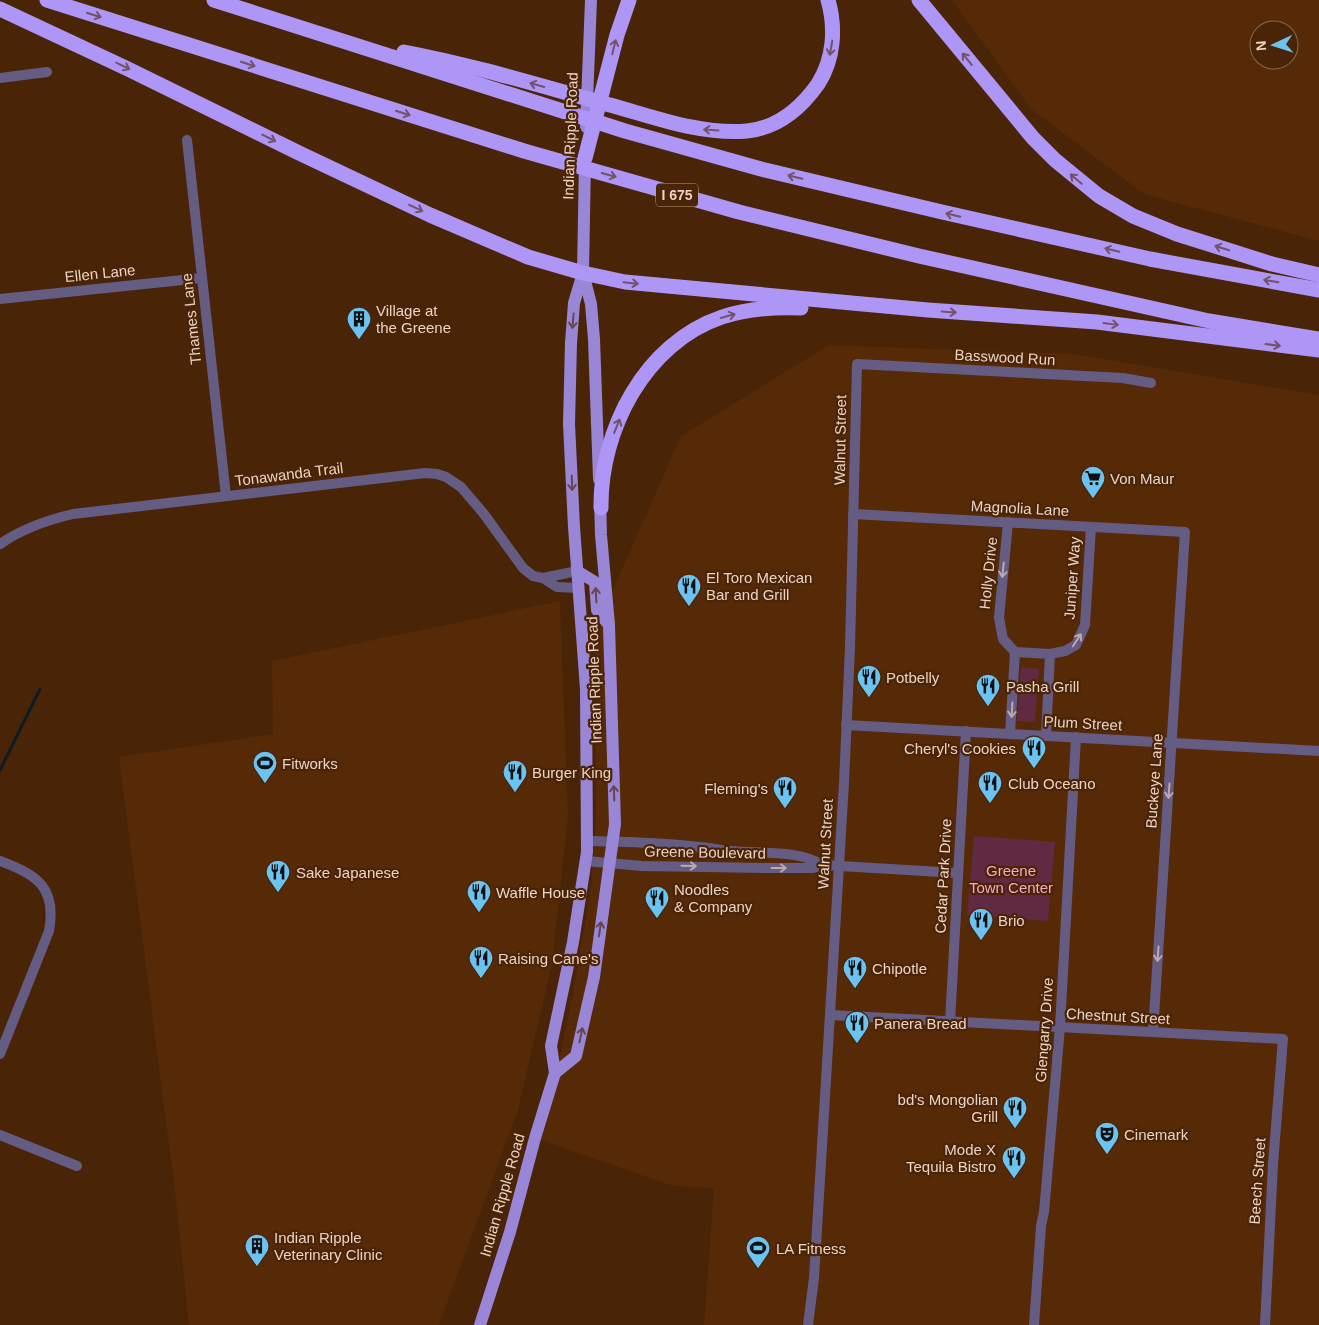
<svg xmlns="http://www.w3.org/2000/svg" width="1319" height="1325" viewBox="0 0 1319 1325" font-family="Helvetica,sans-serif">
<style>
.built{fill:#562a06;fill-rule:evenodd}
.green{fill:#612a43}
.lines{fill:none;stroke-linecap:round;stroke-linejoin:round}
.stream{stroke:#0c1c25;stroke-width:3}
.minor{stroke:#655c83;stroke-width:10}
.primary{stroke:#9986d6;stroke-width:12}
.motorway{stroke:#ae96f7;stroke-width:15}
.oneway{stroke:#725267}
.oneway2{stroke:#66464f}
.oneway3{stroke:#bca9ad}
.labels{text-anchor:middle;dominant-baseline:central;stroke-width:4.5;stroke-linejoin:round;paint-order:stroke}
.shield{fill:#4a2407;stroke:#bb9e8b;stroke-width:1}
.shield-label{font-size:14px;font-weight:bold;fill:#ebd2c3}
.street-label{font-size:15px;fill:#ebd2c3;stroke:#4a2407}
.poi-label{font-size:15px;fill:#ebd2c3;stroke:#4a2407;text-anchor:start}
.park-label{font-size:15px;fill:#f7a8c8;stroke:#4a2407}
</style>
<rect width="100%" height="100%" fill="#4a2407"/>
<!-- built -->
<g class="built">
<path d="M952 0H1319V241L1144 194 1031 109ZM1259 30H1289V60H1259Z"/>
<polygon points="829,345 1074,354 1319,395 1319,1325 704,1325 714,1188 673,1186 535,1138 556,1073 571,1005 591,889 596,818 595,631 681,436"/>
<polygon points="560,601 568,817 552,964 518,1110 439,1325 189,1325 175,1191 119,757 273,734 272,661"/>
</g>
<!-- green -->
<g class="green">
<polygon points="1021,667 1039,669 1035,722 1017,721"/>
<polygon points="974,836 1055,842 1048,921 967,915"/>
</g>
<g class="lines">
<!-- stream -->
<polyline class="stream" points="0,770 40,689"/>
<!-- minor -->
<g class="minor">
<polyline points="0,78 47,72"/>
<polyline points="187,140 226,496"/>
<polyline points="0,299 202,278"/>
<polyline points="853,514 1185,532 1153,1032"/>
<polyline points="1008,522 999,618 1003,639 1015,652 1050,654 1065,651 1076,645 1085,625 1091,527"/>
<path d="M0 544C22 529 47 520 73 514L425 473 437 474 446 477 461 487 484 514 523 568 533 576 543 578 557 587 578 588"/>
<polyline points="543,578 577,571"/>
<polyline points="846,725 1319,751"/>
<polyline points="1010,734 1015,652"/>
<polyline points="1046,736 1050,654"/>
<path d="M588 841C633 842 678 843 722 850 755 855 794 848 823 865"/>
<path d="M0 861C37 875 57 887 49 931L0 1054"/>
<polyline points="586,861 642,866 769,868 813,868 823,865 958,873"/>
<polyline points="831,1015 1283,1039 1273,1164 1265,1325"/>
<polyline points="950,1022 966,731"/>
<polyline points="0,1135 77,1166"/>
<polyline points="808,1325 814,1278 844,783 850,647 857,364 1123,378 1151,383"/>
<polyline points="1034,1325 1041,1226 1044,1212 1060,1027 1076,737"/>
</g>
<!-- primary -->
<g class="primary">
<polyline points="586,127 591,0"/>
<polyline points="585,160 583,273 591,304 594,339 599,479"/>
<polyline points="577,571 595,582 597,610 609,625"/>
<polyline points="555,1073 576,1056 594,977 615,824 609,625 601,535 600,499"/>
<polyline points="480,1325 510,1232 535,1138 555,1073 551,1046 573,942 587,852 586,689 574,527 569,424 571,343 574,303 583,273"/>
</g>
<!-- motorway -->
<g class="motorway">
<polyline points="47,0 524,151 739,212 919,256 1209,321 1319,339"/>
<polyline points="214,0 625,131 761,169 942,212 1150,259 1319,290"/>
<polyline points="919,0 1033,138 1055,160 1099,196 1133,216 1177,234 1272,264 1319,275"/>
<polyline points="0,9 128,69 299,153 430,215 528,257 583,273 625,282 928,310 1097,322 1319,350"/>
<path d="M404 52C473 65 541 86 610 105 654 117 701 135 747 131 777 128 801 108 818 84 834 59 836 28 828 0"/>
<polyline points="585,158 617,35 629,0"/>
<path d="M601 508C600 430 645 343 722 317 748 308 774 307 801 308"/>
</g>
</g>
<!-- one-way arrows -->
<defs><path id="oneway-shaft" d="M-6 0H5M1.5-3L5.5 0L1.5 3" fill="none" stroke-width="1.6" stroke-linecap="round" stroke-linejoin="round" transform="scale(1.25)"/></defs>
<g class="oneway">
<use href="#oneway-shaft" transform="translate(94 15) rotate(18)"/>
<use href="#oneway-shaft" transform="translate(614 47) rotate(-76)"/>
<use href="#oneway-shaft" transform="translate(831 48) rotate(100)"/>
<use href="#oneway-shaft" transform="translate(967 59) rotate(-129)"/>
<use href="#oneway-shaft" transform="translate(248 64) rotate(18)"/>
<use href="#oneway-shaft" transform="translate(123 66) rotate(26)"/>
<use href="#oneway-shaft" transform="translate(537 85) rotate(-164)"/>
<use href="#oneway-shaft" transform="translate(403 113) rotate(18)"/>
<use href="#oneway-shaft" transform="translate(711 130) rotate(-176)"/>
<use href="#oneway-shaft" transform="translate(269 138) rotate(26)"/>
<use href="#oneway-shaft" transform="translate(609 175) rotate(16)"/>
<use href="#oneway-shaft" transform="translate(795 177) rotate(-167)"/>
<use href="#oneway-shaft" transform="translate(1076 179) rotate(-140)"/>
<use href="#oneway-shaft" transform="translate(416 208) rotate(25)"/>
<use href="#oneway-shaft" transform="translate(953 215) rotate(-167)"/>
<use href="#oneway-shaft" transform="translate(1222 248) rotate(-163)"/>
<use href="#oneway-shaft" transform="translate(1112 250) rotate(-167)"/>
<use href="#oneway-shaft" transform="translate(1271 281) rotate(-170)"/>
<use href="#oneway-shaft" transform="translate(631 283) rotate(6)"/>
<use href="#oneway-shaft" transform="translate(949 312) rotate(4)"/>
<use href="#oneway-shaft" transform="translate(728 316) rotate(-16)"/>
<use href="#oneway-shaft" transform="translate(1111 324) rotate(8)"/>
<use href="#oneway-shaft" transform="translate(1273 345) rotate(7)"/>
<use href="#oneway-shaft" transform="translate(617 426) rotate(-68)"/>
</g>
<g class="oneway2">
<use href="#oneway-shaft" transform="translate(573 321) rotate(95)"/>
<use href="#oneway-shaft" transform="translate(572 483) rotate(88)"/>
<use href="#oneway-shaft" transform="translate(596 595) rotate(-93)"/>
<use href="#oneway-shaft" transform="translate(614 793) rotate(-92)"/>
<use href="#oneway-shaft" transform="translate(600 929) rotate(-82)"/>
<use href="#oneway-shaft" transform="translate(581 1035) rotate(-78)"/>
</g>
<g class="oneway3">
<use href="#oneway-shaft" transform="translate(1003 570) rotate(96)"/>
<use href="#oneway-shaft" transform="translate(1077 640) rotate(-57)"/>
<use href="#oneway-shaft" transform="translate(1012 710) rotate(93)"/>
<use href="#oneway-shaft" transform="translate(1169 791) rotate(94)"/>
<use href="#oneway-shaft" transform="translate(689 866) rotate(1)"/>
<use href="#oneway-shaft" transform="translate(779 868)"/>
<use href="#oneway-shaft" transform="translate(1158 954) rotate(94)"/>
</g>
<!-- icons -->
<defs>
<symbol id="building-pin" viewBox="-11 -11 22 30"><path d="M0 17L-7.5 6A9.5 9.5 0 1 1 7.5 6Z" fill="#6bc3f2" stroke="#4a2407"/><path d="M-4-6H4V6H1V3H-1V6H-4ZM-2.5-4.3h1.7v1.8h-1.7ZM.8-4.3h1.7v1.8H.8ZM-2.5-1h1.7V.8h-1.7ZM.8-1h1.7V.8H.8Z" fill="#111"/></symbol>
<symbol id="supermarket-pin" viewBox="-11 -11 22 30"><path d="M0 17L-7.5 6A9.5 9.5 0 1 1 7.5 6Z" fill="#6bc3f2" stroke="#4a2407"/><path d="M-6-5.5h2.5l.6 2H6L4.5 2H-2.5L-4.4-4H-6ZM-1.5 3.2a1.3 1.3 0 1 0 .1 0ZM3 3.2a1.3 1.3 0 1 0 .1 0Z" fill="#111"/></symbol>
<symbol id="restaurant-pin" viewBox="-11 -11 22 30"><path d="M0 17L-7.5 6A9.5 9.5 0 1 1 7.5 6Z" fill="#6bc3f2" stroke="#4a2407"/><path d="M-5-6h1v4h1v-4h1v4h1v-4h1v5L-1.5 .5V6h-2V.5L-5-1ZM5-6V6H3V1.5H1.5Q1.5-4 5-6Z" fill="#111"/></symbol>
<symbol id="stadium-pin" viewBox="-11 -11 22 30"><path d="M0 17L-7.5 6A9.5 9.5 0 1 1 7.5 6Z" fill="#6bc3f2" stroke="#4a2407"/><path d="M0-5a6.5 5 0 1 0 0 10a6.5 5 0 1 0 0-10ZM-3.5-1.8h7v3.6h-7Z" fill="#111"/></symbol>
<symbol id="theatre-pin" viewBox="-11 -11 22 30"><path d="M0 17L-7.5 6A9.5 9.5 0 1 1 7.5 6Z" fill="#6bc3f2" stroke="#4a2407"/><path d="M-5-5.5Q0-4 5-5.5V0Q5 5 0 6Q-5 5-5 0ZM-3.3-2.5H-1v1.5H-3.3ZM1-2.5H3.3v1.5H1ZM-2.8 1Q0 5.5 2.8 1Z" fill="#111"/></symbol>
</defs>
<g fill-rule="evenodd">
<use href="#building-pin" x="345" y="305" width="28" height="38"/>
<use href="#supermarket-pin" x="1079" y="464" width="28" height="38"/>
<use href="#restaurant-pin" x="675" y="572" width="28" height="38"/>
<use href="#restaurant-pin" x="855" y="663" width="28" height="38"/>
<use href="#restaurant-pin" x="974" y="672" width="28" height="38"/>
<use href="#restaurant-pin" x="1020" y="734" width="28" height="38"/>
<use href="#stadium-pin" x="251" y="749" width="28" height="38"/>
<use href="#restaurant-pin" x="501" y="758" width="28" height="38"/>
<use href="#restaurant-pin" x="976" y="769" width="28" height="38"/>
<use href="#restaurant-pin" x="771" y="774" width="28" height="38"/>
<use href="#restaurant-pin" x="264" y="858" width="28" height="38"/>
<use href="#restaurant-pin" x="465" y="878" width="28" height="38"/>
<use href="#restaurant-pin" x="643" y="884" width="28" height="38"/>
<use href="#restaurant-pin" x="967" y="906" width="28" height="38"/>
<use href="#restaurant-pin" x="467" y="944" width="28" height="38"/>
<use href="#restaurant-pin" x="841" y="954" width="28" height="38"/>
<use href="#restaurant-pin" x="843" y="1009" width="28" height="38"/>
<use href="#restaurant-pin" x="1001" y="1094" width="28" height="38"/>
<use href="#theatre-pin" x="1093" y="1120" width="28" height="38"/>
<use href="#restaurant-pin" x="1000" y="1144" width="28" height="38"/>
<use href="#building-pin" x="243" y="1232" width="28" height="38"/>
<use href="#stadium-pin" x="744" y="1234" width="28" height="38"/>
</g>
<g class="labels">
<!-- shield labels -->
<rect class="shield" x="656" y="183.5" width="42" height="23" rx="4"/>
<g class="shield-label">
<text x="677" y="195">I 675</text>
</g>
<!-- street labels -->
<g class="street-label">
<text transform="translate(570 136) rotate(-88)">Indian Ripple Road</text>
<text transform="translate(100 273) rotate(-6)">Ellen Lane</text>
<text transform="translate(191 319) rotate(-96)">Thames Lane</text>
<text transform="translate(1005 357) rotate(3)">Basswood Run</text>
<text transform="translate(840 440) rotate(-89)">Walnut Street</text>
<text transform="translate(289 474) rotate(-7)">Tonawanda Trail</text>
<text transform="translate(1020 508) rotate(3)">Magnolia Lane</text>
<text transform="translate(988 573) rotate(-84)">Holly Drive</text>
<text transform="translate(1072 578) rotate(-86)">Juniper Way</text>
<text transform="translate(594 680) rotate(-92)">Indian Ripple Road</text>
<text transform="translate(1083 723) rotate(3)">Plum Street</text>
<text transform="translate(1154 781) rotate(-86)">Buckeye Lane</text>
<text transform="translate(825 844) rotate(-87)">Walnut Street</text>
<text transform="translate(705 852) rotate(1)">Greene Boulevard</text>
<text transform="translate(943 876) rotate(-87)">Cedar Park Drive</text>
<text transform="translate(1118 1016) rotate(3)">Chestnut Street</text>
<text transform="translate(1044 1030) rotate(-86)">Glengarry Drive</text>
<text transform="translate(1257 1181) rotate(-86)">Beech Street</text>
<text transform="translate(502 1195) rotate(-74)">Indian Ripple Road</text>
</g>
<!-- poi labels -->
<g class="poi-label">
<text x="376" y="310">Village at<tspan x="376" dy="17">the Greene</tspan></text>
<text x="1110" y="478">Von Maur</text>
<text x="706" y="577">El Toro Mexican<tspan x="706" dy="17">Bar and Grill</tspan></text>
<text x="886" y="677">Potbelly</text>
<text x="1006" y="686">Pasha Grill</text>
<text x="1016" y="748" text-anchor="end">Cheryl's Cookies</text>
<text x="282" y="763">Fitworks</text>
<text x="532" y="772">Burger King</text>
<text x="1008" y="783">Club Oceano</text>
<text x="768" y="788" text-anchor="end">Fleming's</text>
<text x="296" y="872">Sake Japanese</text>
<text x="674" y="889">Noodles<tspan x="674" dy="17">&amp; Company</tspan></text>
<text x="496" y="892">Waffle House</text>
<text x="998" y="920">Brio</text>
<text x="498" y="958">Raising Cane's</text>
<text x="872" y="968">Chipotle</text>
<text x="874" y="1023">Panera Bread</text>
<text x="998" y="1099" text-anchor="end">bd's Mongolian<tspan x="998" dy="17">Grill</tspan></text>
<text x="1124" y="1134">Cinemark</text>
<text x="996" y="1149" text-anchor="end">Mode X<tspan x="996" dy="17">Tequila Bistro</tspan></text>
<text x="274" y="1237">Indian Ripple<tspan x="274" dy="17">Veterinary Clinic</tspan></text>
<text x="776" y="1248">LA Fitness</text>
</g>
<!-- park labels -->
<g class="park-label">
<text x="1011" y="870">Greene<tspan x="1011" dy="17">Town Center</tspan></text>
</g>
</g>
<!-- north arrow -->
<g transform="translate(1274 45) rotate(266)"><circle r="24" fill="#4a2407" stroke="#8a6a52"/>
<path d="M0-4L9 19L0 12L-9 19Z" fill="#6bc3f2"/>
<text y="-8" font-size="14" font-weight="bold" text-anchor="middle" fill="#ebd2c3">N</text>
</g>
</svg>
